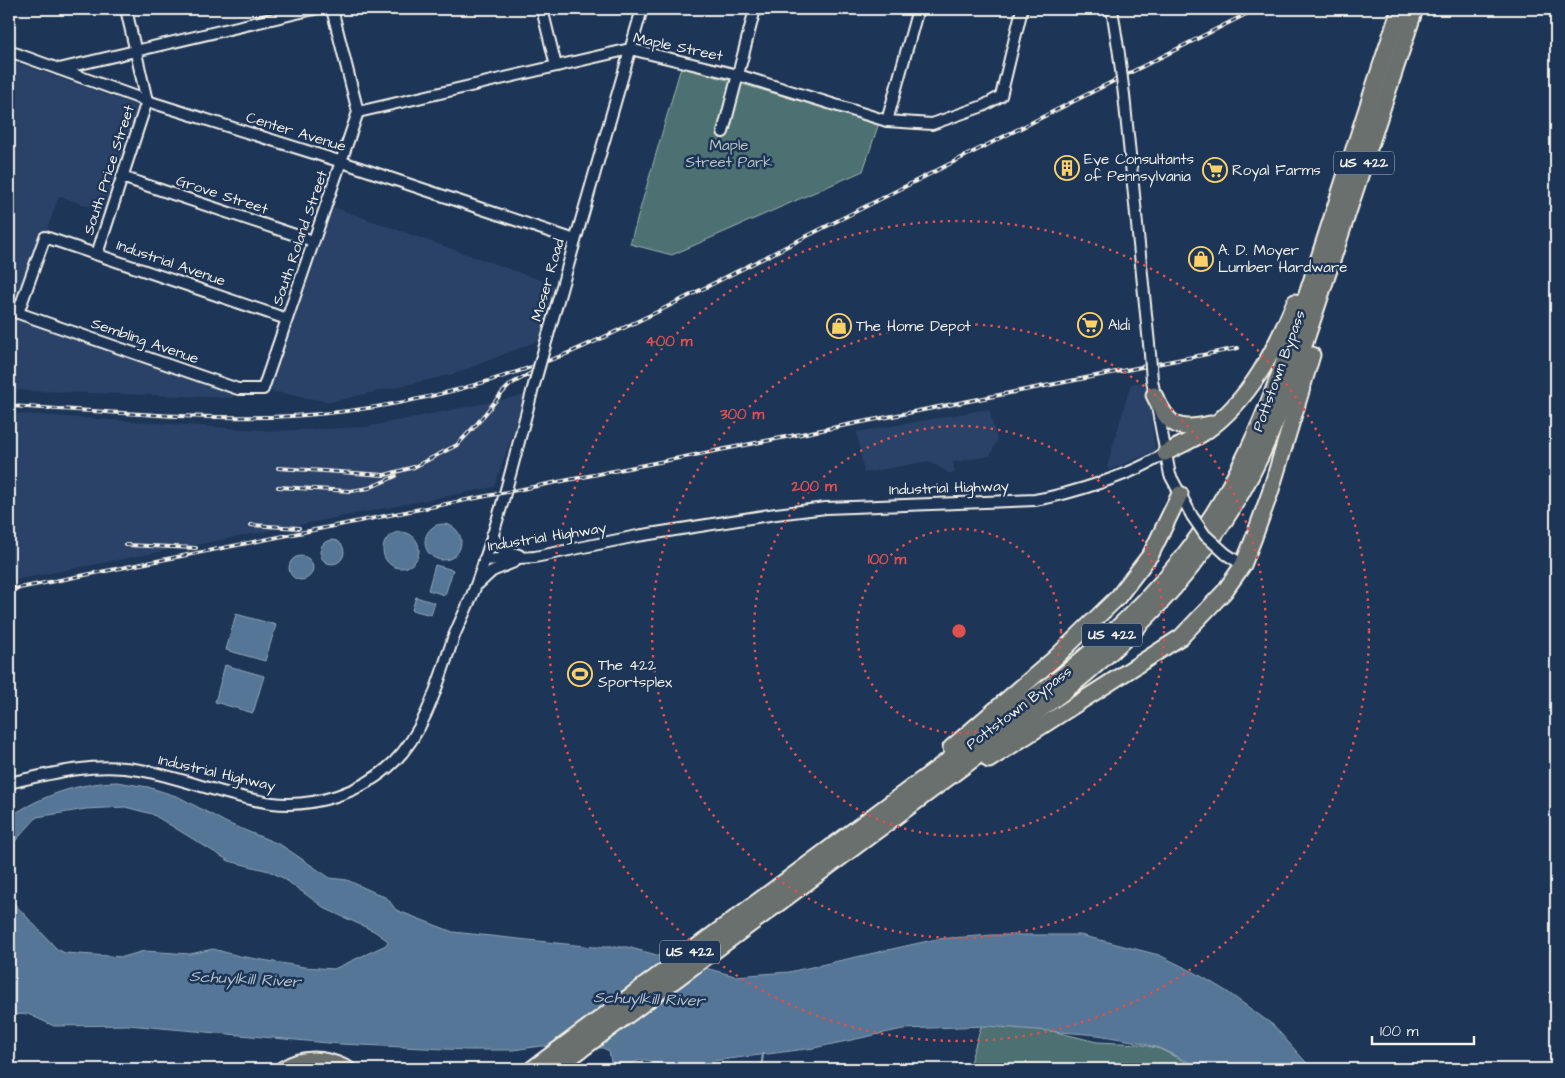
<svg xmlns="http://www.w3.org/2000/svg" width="1565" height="1078" viewBox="0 0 1565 1078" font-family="'Architects Daughter',sans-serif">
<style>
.built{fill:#2b4367}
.green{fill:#4d7172;stroke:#a0b1ad}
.water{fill:#547696;stroke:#94a7b7}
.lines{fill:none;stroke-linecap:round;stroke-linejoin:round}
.stream{stroke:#94a7b7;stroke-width:2}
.minor-casing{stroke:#f4f1e8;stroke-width:14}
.highway-casing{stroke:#f4f1e8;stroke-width:19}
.minor{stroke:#1d3557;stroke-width:10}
.highway{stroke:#6b706d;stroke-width:15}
.rail-casing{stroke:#f4f1e8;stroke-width:4}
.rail{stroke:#1d3557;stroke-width:2;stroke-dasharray:5.5;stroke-linecap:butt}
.minor-bridge-casing{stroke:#f4f1e8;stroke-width:14;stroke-linecap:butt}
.minor-bridge{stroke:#1d3557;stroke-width:10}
.ring{fill:none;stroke:#dc504e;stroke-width:2.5;stroke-dasharray:2.5 5}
.labels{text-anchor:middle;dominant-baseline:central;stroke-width:5;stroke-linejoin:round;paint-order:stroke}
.shield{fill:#1d3557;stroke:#b4b9bc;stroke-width:1}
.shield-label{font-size:14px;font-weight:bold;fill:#f4f1e8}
.street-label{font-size:15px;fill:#f4f1e8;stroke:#1d3557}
.park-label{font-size:15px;fill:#bac4bf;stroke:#1d3557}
.poi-label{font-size:15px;fill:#f4f1e8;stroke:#1d3557;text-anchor:start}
.water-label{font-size:16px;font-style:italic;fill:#b4c0c7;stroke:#1d3557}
.centre{fill:#dc504e;stroke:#1d3557;stroke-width:2.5}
.ring-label{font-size:15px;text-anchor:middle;font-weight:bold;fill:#dc504e;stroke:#1d3557;stroke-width:5;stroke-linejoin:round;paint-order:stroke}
</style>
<rect width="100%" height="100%" fill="#1d3557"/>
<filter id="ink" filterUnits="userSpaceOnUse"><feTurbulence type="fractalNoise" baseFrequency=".02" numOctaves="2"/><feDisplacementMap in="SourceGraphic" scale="10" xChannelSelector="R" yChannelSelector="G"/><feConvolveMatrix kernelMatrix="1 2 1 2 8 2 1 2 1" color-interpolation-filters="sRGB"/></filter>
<g filter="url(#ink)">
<!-- built -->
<g class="built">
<polygon points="9,60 138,106 104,212 59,196 46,231 40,230 10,316 234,392 233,398 9,390"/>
<polygon points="333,207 557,286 540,340 454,374 330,402 270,391"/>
<polygon points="1147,381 1155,451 1109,470 1107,466 1131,384"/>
<polygon points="526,395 494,487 9,581 9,413 274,431 366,427"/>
<polygon points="989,409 997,441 990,456 953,462 955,473 951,474 928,461 864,473 857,432"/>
</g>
<!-- green -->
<g class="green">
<polygon points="681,67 879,123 863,171 672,255 630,244"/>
<polygon points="983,1020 1052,1031 1097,1042 1139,1044 1160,1049 1199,1069 968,1069"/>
</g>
<!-- water -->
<g class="water">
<circle cx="443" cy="542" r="18"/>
<circle cx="401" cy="550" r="18"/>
<circle cx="332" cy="552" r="12"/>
<circle cx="301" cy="568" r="12"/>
<polygon points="435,565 453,570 445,595 428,590"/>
<polygon points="416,597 435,603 431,615 412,610"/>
<polygon points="236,614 276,625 265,661 226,650"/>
<polygon points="225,665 264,676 253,713 215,702"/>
<path d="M117 782 148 787 179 797 227 823 281 845 330 878 347 880 387 898 396 910 453 932 594 947H627L735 976 789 972 937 939 992 935H1080L1116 944 1159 955 1194 972 1226 991 1273 1025 1312 1069H1203L1159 1048 1138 1042 1098 1035 987 1026 903 1029 814 1048 713 1061 685 1069H654L657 1066C649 1057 637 1059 628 1066L611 1062 609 1051 603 1048 541 1046 513 1050H466L340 1044 128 1025 54 1026 28 1014 9 1015V898L57 949 65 953 123 957 144 951 190 954 213 949 239 956 304 967 334 969 386 945 388 941 374 931 326 909 283 878 269 871 229 861 152 814 125 807 86 809 37 817 9 848V817C42 796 76 783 117 782Z"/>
</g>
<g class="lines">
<!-- stream -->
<polyline class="stream" points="761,1069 763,1054"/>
<defs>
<g id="minor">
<polyline points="542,9 556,66"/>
<polyline points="1112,9 1119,54"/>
<polyline points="9,51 147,101 342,162 575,240"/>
<polyline points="59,69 314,9"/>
<polyline points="1124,95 1150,354"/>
<polyline points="358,112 630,49 738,75 887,121 932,124 983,106 1001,96 1022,9"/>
<polyline points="887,121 918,9"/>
<polyline points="723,132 755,9"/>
<polyline points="122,177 313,241"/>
<polyline points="97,254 147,101 126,9"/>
<polyline points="287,319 45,237 18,313 238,389 263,389 358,112 332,9"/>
<polyline points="548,335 642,9"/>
<polyline points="1152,380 1170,475 1192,516"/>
<polyline points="492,535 502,550 519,555"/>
<polyline points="1226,554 1243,565"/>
<path d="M484 560 535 557 637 536 776 514 826 508 1035 500C1070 494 1136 474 1165 453"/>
<polyline points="478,584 492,571 514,562"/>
<path d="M9 783C51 773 96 762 140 770 184 778 227 797 272 803 315 808 363 792 394 762 427 729 439 679 454 636 461 619 470 602 476 585 499 522 515 456 532 392"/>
</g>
<g id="highway">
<path d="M1154 395C1169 425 1175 432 1210 424"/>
<path d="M1165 453C1178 446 1193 440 1205 432 1251 399 1274 352 1295 302"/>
<polyline points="951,748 1054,659 1118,597 1151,554 1180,494"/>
<polyline points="989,760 1181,637 1224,592 1243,565 1253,540 1270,493 1312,355"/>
<path d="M283 1069C304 1056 325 1058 347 1069"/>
<path d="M532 1069 1063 675C1121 628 1173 577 1213 514 1260 440 1284 363 1311 282 1341 191 1369 99 1400 9"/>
<path d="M555 1069 1060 695C1124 645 1181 589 1225 520 1274 445 1299 361 1327 276 1356 187 1385 98 1415 9"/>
</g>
</defs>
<!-- minor casing -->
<use href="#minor" class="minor-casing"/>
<!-- highway casing -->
<use href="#highway" class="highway-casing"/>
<!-- minor -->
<use href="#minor" class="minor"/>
<!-- highway -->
<use href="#highway" class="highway"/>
<defs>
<g id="rail">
<path d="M9 406C103 411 198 421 292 416 383 411 476 389 561 356 594 343 625 327 657 312L1256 9"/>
<polyline points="278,468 385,475 414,467 457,445 476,425 502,393 511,384 533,372"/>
<polyline points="278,487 351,491 369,488 396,476"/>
<polyline points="251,525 299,528"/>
<polyline points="126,545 196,548"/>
<polyline points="9,590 1238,348"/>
</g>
</defs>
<!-- rail casing -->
<use href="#rail" class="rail-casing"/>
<!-- rail -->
<use href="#rail" class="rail"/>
<defs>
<g id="minor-bridge">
<polyline points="1119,54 1124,95"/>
<polyline points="1150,354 1152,380"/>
<polyline points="532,392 548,335"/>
<polyline points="1192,516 1205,535 1226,554"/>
</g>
</defs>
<!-- minor-bridge casing -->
<use href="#minor-bridge" class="minor-bridge-casing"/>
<!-- minor-bridge -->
<use href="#minor-bridge" class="minor-bridge"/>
</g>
</g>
<!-- distance rings -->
<g class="ring">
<circle cx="959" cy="631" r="102"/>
<circle cx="959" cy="631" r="205"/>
<circle cx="959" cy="631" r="307"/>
<circle cx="959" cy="631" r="410"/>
</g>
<!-- icons -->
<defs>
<symbol id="building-ring" viewBox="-11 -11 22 22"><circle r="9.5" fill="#1d3557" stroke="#ffd166" stroke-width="1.5"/><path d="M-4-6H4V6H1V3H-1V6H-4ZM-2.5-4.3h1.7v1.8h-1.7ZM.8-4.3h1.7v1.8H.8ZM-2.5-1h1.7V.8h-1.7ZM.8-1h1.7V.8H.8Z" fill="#ffd166"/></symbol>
<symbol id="supermarket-ring" viewBox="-11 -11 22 22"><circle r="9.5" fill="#1d3557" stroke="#ffd166" stroke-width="1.5"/><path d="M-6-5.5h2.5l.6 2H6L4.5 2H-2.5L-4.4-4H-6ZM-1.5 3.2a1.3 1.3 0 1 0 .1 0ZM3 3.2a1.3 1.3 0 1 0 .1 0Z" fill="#ffd166"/></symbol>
<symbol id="shop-ring" viewBox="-11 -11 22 22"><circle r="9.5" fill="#1d3557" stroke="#ffd166" stroke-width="1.5"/><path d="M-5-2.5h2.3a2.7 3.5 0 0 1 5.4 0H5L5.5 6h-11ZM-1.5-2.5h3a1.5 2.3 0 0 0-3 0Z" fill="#ffd166"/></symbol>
<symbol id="stadium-ring" viewBox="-11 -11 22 22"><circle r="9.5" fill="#1d3557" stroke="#ffd166" stroke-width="1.5"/><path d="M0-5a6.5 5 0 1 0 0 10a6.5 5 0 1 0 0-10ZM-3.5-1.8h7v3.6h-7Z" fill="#ffd166"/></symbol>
</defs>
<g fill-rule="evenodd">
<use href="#building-ring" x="1053" y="154" width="28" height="28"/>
<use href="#supermarket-ring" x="1201" y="156" width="28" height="28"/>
<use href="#shop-ring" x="1187" y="245" width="28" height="28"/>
<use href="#supermarket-ring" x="1076" y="311" width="28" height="28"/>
<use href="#shop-ring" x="825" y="312" width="28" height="28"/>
<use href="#stadium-ring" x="566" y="660" width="28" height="28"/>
</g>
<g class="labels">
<!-- shield labels -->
<g class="shield">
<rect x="1334" y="151.5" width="60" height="23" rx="4"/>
<rect x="1082" y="623.5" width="60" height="23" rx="4"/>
<rect x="660" y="940.5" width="60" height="23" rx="4"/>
</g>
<g class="shield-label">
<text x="1364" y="163">US 422</text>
<text x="1112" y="635">US 422</text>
<text x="690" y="952">US 422</text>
</g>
<!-- street labels -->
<g class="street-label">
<text transform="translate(678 47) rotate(12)">Maple Street</text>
<text transform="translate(296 132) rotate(17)">Center Avenue</text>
<text transform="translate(109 170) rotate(-72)">South Price Street</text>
<text transform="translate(222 195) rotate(18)">Grove Street</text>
<text transform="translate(300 238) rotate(-71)">South Roland Street</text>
<text transform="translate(171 263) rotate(19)">Industrial Avenue</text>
<text transform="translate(548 280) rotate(-74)">Moser Road</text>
<text transform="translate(145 341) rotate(19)">Sembling Avenue</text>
<text transform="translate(1279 371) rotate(-70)">Pottstown Bypass</text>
<text transform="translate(949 488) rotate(-2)">Industrial Highway</text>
<text transform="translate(547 537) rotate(-9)">Industrial Highway</text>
<text transform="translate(1019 708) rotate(-37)">Pottstown Bypass</text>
<text transform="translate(217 773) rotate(13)">Industrial Highway</text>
</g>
<!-- park labels -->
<g class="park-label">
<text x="729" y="145">Maple<tspan x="729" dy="17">Street Park</tspan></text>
</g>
<!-- poi labels -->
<g class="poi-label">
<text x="1084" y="159">Eye Consultants<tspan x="1084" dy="17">of Pennsylvania</tspan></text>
<text x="1232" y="170">Royal Farms</text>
<text x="1218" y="250">A. D. Moyer<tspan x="1218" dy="17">Lumber Hardware</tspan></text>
<text x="1108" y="325">Aldi</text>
<text x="856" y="326">The Home Depot</text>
<text x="598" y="665">The 422<tspan x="598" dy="17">Sportsplex</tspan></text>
</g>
<!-- water labels -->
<g class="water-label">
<text transform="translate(245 979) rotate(3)">Schuylkill River</text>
<text transform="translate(649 999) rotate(2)">Schuylkill River</text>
</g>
</g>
<circle cx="959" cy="631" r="8" class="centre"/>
<g class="ring-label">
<text x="669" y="346">400 m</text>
<text x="742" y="419">300 m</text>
<text x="814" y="491">200 m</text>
<text x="887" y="564">100 m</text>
</g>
<!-- margin -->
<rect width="1565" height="1078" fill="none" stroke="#1d3557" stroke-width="30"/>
<rect x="15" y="15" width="1535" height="1048" fill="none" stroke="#f4f1e8" stroke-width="2" filter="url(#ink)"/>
<!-- scale -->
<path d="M1372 1036v8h102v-8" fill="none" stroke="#f4f1e8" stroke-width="2.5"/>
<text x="1380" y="1036" font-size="15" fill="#f4f1e8" stroke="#1d3557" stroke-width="4" paint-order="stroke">100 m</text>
</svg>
